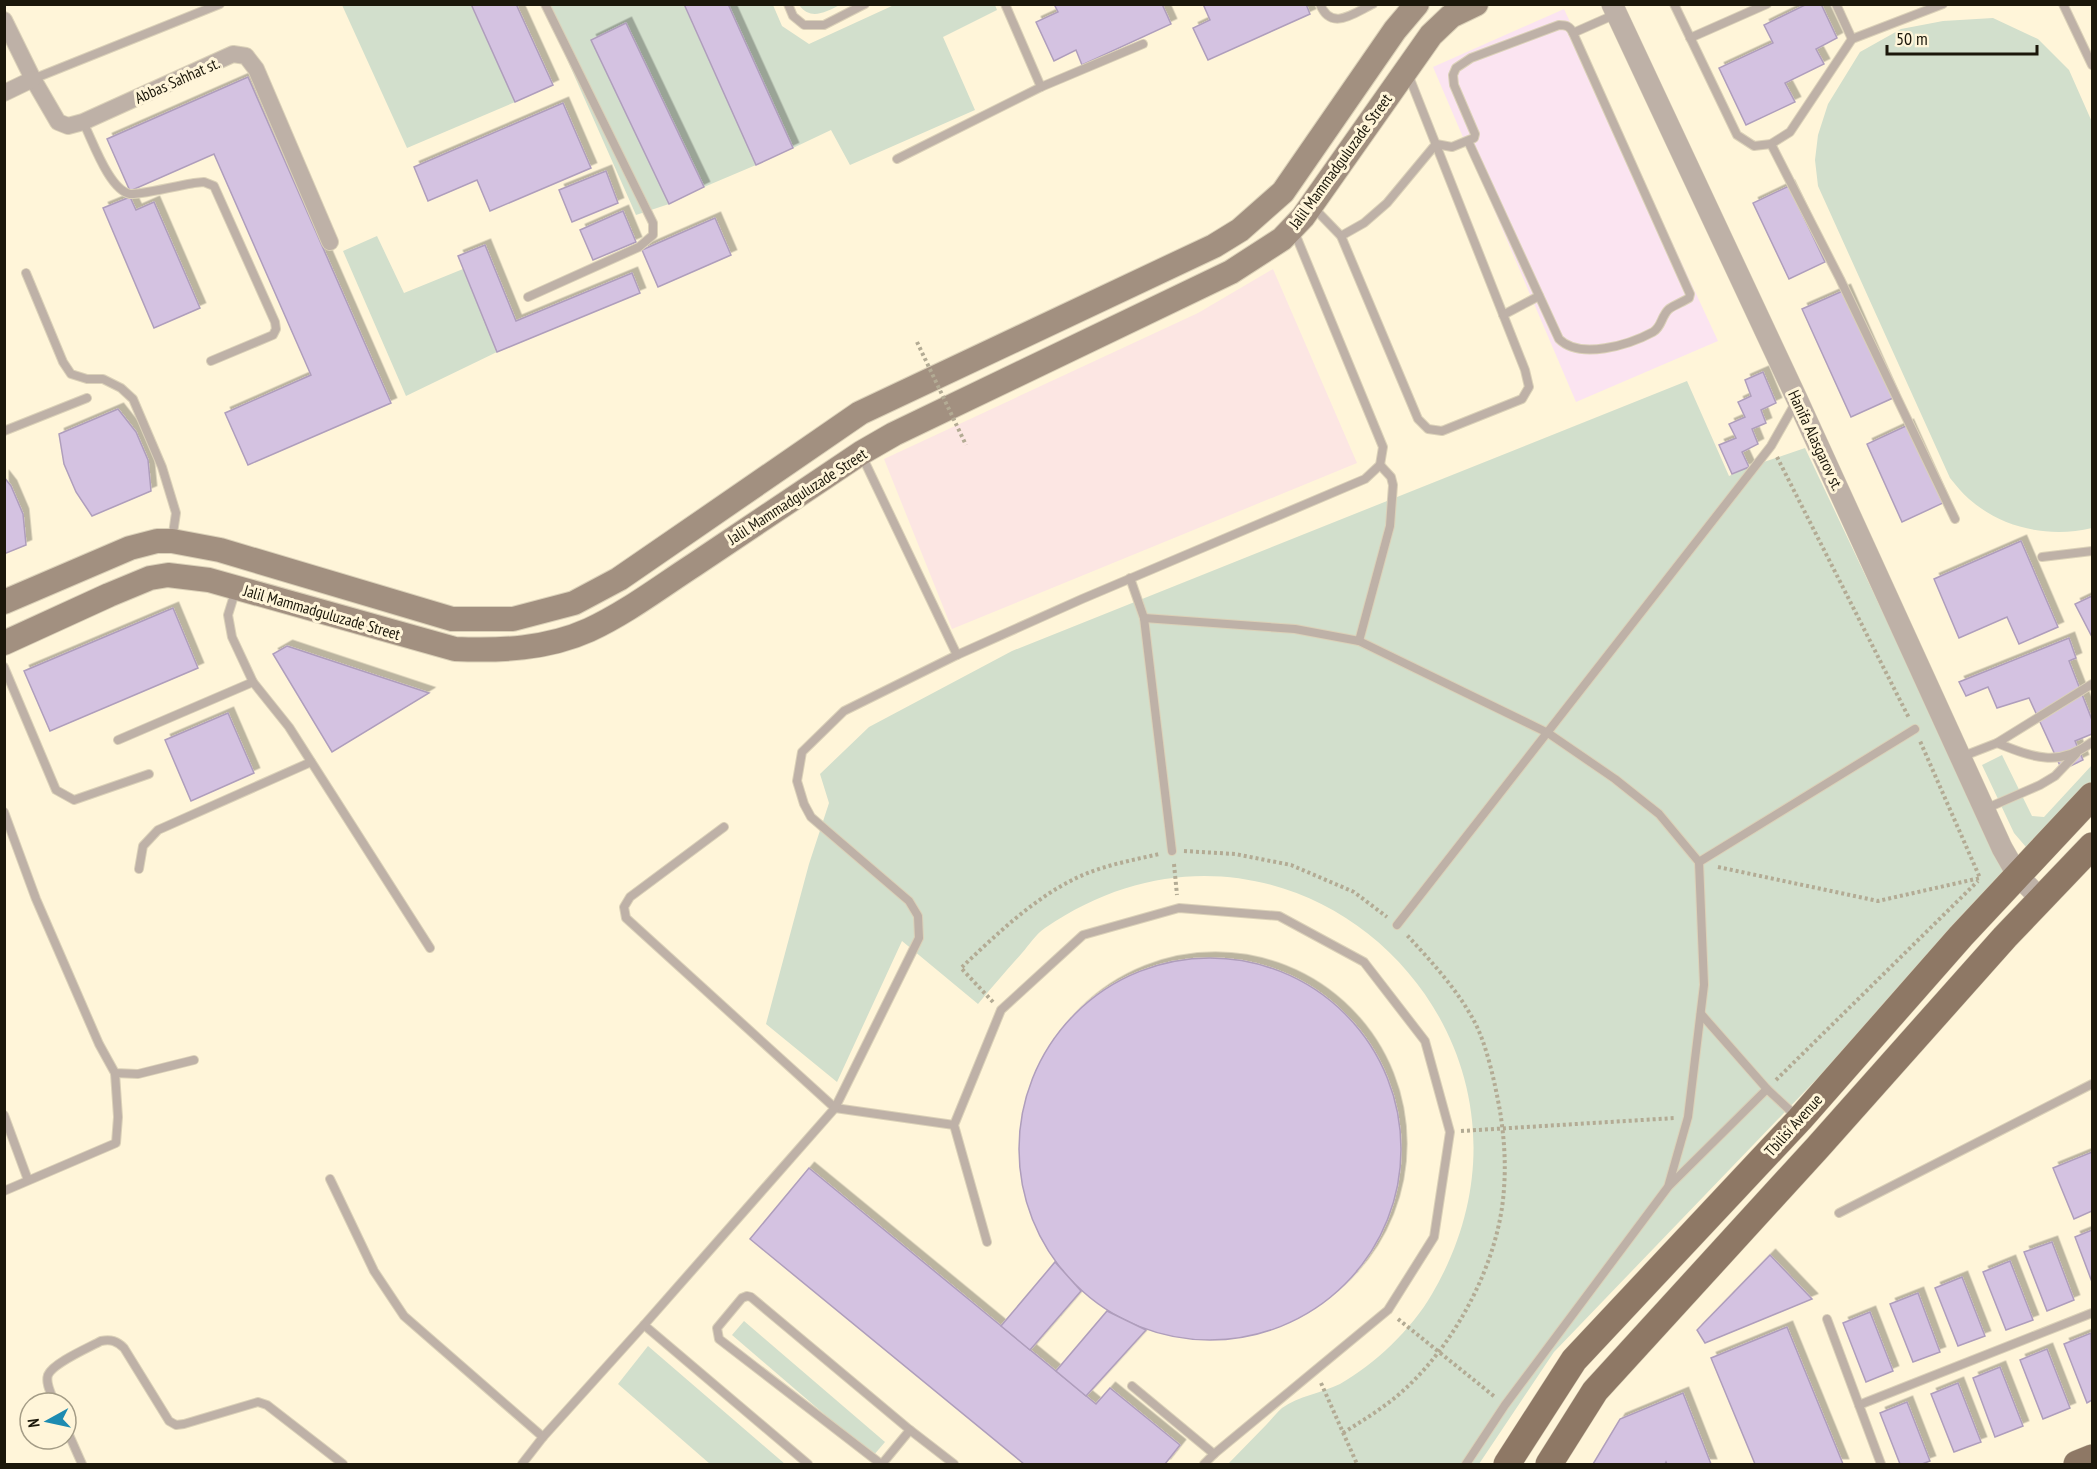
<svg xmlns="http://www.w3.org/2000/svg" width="2097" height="1469" viewBox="0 0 2097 1469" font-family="'PT Sans Narrow',sans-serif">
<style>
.industrial{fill:#fce6e3}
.medical{fill:#fbe4f1}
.green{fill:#d2dfcc}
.building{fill:#d4c2e1;stroke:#af9ebc;stroke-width:1.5;filter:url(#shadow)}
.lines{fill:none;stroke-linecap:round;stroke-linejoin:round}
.service-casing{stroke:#dbd1b8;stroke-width:10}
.minor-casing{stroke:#dbd1b8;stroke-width:18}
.tertiary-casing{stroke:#dbd1b8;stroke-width:22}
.secondary-casing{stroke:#dbd1b8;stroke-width:26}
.primary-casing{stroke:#dbd1b8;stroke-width:28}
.path{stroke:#b3ab94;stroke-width:4;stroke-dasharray:3 3;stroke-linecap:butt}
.service{stroke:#beb1a7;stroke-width:8}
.minor{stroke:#beb1a7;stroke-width:16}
.tertiary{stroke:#beb1a7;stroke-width:21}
.secondary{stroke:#a29080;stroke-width:24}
.primary{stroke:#8e7865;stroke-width:27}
.path-bridge{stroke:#b3ab94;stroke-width:4;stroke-dasharray:3 3;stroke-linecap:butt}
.labels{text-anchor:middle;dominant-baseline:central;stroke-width:6;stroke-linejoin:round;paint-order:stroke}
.street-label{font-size:16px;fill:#1b170a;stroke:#fff5d9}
</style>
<defs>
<filter id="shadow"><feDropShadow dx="5.5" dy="-5.5" stdDeviation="0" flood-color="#0004"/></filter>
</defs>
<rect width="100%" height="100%" fill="#fff5d9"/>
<!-- industrial -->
<polygon class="industrial" points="1273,269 1357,463 952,629 884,459 1198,313"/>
<!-- medical -->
<polygon class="medical" points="1564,9 1718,341 1576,402 1433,67"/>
<!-- green -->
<g class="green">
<polygon points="342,5 471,5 515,102 407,148"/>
<polygon points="543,5 684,5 756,165 704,187 626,24 669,204 636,215"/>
<polygon points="728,5 773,5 782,26 809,44 894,5 995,5 997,10 943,37 975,110 850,165 831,130 793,148"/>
<path d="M799 5H840C825 12 811 21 799 5Z"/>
<path d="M1993 18 2038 39 2069 70 2092 122V528C2050 538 2003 529 1969 499 1962 493 1956 485 1950 478L1818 186 1815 160 1818 135 1828 104 1860 52 1901 29 1943 21Z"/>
<polygon points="377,236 404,293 463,269 497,352 406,396 343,251"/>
<path d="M1687 381 1729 476 1749 467 1805 448 2009 879 1554 1352 1479 1464H1228C1241 1451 1254 1437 1267 1424 1272 1419 1277 1412 1282 1408 1298 1396 1322 1393 1340 1384 1375 1364 1411 1330 1432 1294 1583 1037 1292 758 1045 928 1036 934 1029 945 1022 953 1007 970 992 987 978 1004L902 941 837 1082 766 1024 809 864 829 803 820 774 869 727 1012 651Z"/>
<polygon points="2002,755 2032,816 2044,817 2092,765 2092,783 2026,847 2014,833 1982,765"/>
<polygon points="744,1321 885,1442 873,1456 732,1335"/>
<polygon points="648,1346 785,1464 710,1464 618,1384"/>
</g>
<!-- building -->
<g class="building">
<polygon points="471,4 516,4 553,85 515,102"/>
<polygon points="684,4 728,4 793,148 756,165"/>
<polygon points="1054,4 1162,4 1171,24 1082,65 1076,50 1054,61 1036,22 1058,12"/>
<polygon points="1203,4 1306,4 1310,14 1208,60 1193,28 1210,20"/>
<polygon points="1807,4 1821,4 1837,38 1816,49 1824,64 1785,83 1795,102 1746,125 1719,68 1773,43 1764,25"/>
<polygon points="626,23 704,187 669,204 591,40"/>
<polygon points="248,77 391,403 248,465 225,413 311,375 214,154 130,191 107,139"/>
<polygon points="563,103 591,168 490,211 477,180 428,201 414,167"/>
<polygon points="606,171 618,203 572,222 559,190"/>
<polygon points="1789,186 1825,262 1789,279 1753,203"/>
<polygon points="130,197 136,210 154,202 200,308 154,328 103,208"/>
<polygon points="623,211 636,242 593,260 580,230"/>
<polygon points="715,218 731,255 658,287 642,250"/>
<polygon points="485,245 516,321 632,273 640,293 497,352 458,256"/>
<polygon points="1845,290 1893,398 1851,417 1802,309"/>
<polygon points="1763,372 1776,403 1761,410 1766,423 1752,429 1758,444 1742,452 1749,467 1732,474 1719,445 1736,438 1729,424 1745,417 1738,402 1751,396 1745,380"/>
<polygon points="118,409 136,432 148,460 151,491 92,516 76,492 64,464 59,434"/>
<polygon points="1908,425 1943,503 1902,522 1867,444"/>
<polygon points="4,477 11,486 23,514 26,545 4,554"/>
<polygon points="2021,541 2058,627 2019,644 2007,617 1959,638 1934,579"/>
<polygon points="2092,596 2092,637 2075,604"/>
<polygon points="173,608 198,668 50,731 24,671"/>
<polygon points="2069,638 2076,658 2069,661 2092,720 2092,734 2075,741 2083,760 2062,770 2029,698 1997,708 1988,687 1966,696 1959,682"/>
<polygon points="287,646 429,693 332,752 273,654"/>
<polygon points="228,713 254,773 191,801 165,740"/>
<circle cx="1210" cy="1149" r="191"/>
<polygon points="2092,1152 2092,1211 2074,1219 2053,1168"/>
<polygon points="809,1168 1096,1404 1110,1388 1180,1445 1165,1464 1024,1464 750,1239"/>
<polygon points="2092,1230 2092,1282 2075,1237"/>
<polygon points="2052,1242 2074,1300 2047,1311 2024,1252"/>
<polygon points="1770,1255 1812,1299 1705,1343 1697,1330"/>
<polygon points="2010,1261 2033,1320 2006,1330 1983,1272"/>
<polygon points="1055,1262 1081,1291 1030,1350 1001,1326"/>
<polygon points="1962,1277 1985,1336 1958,1346 1935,1288"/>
<polygon points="1918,1293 1940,1352 1913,1362 1890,1304"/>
<polygon points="1107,1311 1146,1330 1086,1396 1056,1371"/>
<polygon points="1870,1312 1893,1371 1866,1382 1843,1323"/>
<polygon points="1787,1327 1843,1464 1755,1464 1711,1358"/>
<polygon points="2091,1333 2092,1400 2087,1403 2064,1344"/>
<polygon points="2047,1349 2070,1408 2043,1419 2020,1360"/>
<polygon points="2000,1367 2023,1426 1995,1437 1973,1378"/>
<polygon points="1958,1383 1981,1442 1954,1452 1931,1394"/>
<polygon points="1683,1393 1711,1464 1667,1464 1666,1462 1665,1464 1593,1464 1620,1419"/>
<polygon points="1907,1402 1930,1461 1922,1464 1900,1464 1880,1413"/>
</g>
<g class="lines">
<defs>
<g id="service">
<polyline points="788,4 793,16 804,25 824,25 865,4"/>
<polyline points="1005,4 1041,87"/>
<path d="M1320 4C1331 32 1354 13 1373 4"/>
<polyline points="1674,4 1737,135 1754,146 1771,144 1790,132 1852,39"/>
<polyline points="1836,4 1852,39 1943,4"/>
<polyline points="2063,4 2092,65"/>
<polyline points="1573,33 1616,14"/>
<polyline points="1690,38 1767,4"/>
<polyline points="33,79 220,4"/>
<path d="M83 122C92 139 109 190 130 194 139 195 182 185 194 183L204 182 214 186 275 322 276 329 273 335 211 361"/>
<polyline points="1771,144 1840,279 1955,519"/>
<polyline points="897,159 1041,87 1143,44"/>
<polyline points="1312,206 1341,236 1418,419 1428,429 1442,431 1522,399 1529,387 1525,370 1408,74"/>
<path d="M1341 236 1364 223 1387 203 1436 144 1452 147 1474 138 1475 134 1454 85 1453 75 1456 68 1471 58 1559 25C1566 25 1570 26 1573 33L1690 294 1689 298C1683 302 1674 305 1669 309 1661 316 1662 327 1653 332 1629 345 1580 360 1559 339L1468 141"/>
<polyline points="26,273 63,362 71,374 87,379 103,379 121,388 133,399 162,467 176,513 172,540"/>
<polyline points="528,297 639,247 653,235 653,223 545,4"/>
<polyline points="1503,315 1539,296"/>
<polyline points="4,431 87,398"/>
<polyline points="861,454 957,655"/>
<polyline points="2042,557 2092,551"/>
<polyline points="1130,578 1144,618 1172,851"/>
<polyline points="236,589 228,615 232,637 253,682 289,727 430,948"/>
<polyline points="1144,618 1295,629 1359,641 1548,733 1615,779 1659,814 1699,862 1704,985 1688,1117 1668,1187 1505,1405 1466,1464"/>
<polyline points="1359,641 1390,526 1393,485 1391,477 1380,465"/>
<polyline points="4,667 56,790 74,800 149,774"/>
<polyline points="118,740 253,682"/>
<path d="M1997 743C2032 757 2059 768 2092 742"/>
<polyline points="1961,757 1997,743 2092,684"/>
<polyline points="1985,809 2040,785 2055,776 2076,754"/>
<polyline points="4,812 36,899 99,1044 115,1073 138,1074 194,1060"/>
<polyline points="724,827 630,897 624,907 626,918 835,1108 954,1125"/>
<polyline points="1699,862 1915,729"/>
<polyline points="139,869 143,846 158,830 311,762"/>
<polyline points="1397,925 1771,446 1796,402"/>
<polyline points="1701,1014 1767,1089 1797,1117"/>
<polyline points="4,1115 28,1180"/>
<polyline points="330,1179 374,1271 404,1316 543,1437"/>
<polyline points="1669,1186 1767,1089"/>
<polyline points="4,1191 116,1143 118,1117 115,1073"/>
<polyline points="1839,1213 2092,1084"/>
<polyline points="987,1242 954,1125 1001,1010 1083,935 1179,908 1279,916 1364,962 1425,1041 1450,1132 1434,1237 1388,1310 1214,1454 1204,1464"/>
<polyline points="1827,1319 1859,1405"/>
<polyline points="644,1325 808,1464"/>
<polyline points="1132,1386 1214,1454"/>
<path d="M55 1403C52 1395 45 1384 48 1375 53 1363 88 1348 101 1341 111 1339 117 1341 124 1348L169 1421 176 1425 184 1424 258 1402 267 1405 343 1464"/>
<polyline points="66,1428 82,1464"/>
<polyline points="522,1464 543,1437 644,1325 835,1108 919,938 918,916 909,901 811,817 804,804 797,781 802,752 844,711 957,655 1082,599 1365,479 1380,465 1383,447 1294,231"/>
<polyline points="881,1464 719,1339 717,1328 742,1298 747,1296 751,1297 910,1430 954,1464"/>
<polyline points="882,1464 910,1430"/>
<polyline points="1881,1464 1859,1405 2092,1313"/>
</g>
<g id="minor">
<polyline points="4,20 33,79 58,122 68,126 83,122 233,54 246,56 256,69 330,242"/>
<polyline points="4,93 33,79"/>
</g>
<polyline id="tertiary" points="1612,4 1797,399 2002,848 2018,876 2042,900"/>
<g id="secondary">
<polyline points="4,602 130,548 157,541 172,541 220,550 452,619 513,619 574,603 619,579 860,413 1214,246 1240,230 1283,192 1395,30 1417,4"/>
<path d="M4 643 109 595 150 578 168 575 209 580 455 649C500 651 547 649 589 630 626 613 660 587 694 565 749 528 805 491 861 453L894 434 1231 272 1282 239 1303 217 1431 35 1451 16 1476 4"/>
</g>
<g id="primary">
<polyline points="1507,1464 1574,1360 1800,1119 1961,936 2092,796"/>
<polyline points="1549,1464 1595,1391 1818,1147 2005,937 2092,846"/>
<polyline points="2077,1464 2092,1458"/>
</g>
</defs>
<!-- service casing -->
<use href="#service" class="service-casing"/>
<!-- minor casing -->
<use href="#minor" class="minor-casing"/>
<!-- tertiary casing -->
<use href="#tertiary" class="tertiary-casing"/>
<!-- secondary casing -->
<use href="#secondary" class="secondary-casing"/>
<!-- primary casing -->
<use href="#primary" class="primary-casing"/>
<!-- path -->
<g class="path">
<polyline points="1777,457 1909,718"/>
<polyline points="1184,851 1235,854 1291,865 1354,892 1387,917"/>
<polyline points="1174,864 1177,895"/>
<polyline points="1718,867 1878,901 1980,878 1920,741"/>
<path d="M993 1002 961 968C999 932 1045 887 1096 870 1116 863 1138 859 1159 854"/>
<polyline points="1776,1080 1978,881"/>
<polyline points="1461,1131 1675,1118"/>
<polyline points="1398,1319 1495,1397"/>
<polyline points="1321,1383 1357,1464"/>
<path d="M1343 1433C1365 1419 1387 1406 1406 1388 1458 1340 1500 1259 1504 1188 1506 1163 1504 1136 1500 1111 1495 1084 1487 1044 1473 1019 1456 988 1430 960 1406 934"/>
</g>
<!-- service -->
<use href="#service" class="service"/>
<!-- minor -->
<use href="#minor" class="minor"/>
<!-- tertiary -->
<use href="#tertiary" class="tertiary"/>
<!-- secondary -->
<use href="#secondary" class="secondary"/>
<!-- primary -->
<use href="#primary" class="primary"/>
<!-- path-bridge -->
<polyline class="path-bridge" points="917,342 966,445"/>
</g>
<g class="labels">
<!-- street labels -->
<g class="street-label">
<text transform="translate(177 80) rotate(-24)">Abbas Sahhat st.</text>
<text transform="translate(1340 161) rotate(-54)">Jalil Mammadguluzade Street</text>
<text transform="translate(1816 440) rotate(65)">Hanifa Alasgarov st.</text>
<text transform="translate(797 496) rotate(-33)">Jalil Mammadguluzade Street</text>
<text transform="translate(322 612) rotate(16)">Jalil Mammadguluzade Street</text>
<text transform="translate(1793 1125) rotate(-48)">Tbilisi Avenue</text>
</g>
</g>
<!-- border -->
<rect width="2097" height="1469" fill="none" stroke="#1b170a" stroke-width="12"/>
<!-- north arrow -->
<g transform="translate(48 1421) rotate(262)"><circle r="28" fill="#fff5d9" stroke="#a49c86" stroke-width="1.5"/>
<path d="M0-4.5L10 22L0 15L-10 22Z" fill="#1d8bb1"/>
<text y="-9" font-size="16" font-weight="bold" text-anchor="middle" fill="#1b170a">N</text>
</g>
<!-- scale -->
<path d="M1887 45v9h150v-9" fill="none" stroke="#1b170a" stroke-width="3"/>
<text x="1896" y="45" font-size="18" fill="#1b170a" stroke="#fff5d9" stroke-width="4.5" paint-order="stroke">50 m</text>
</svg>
